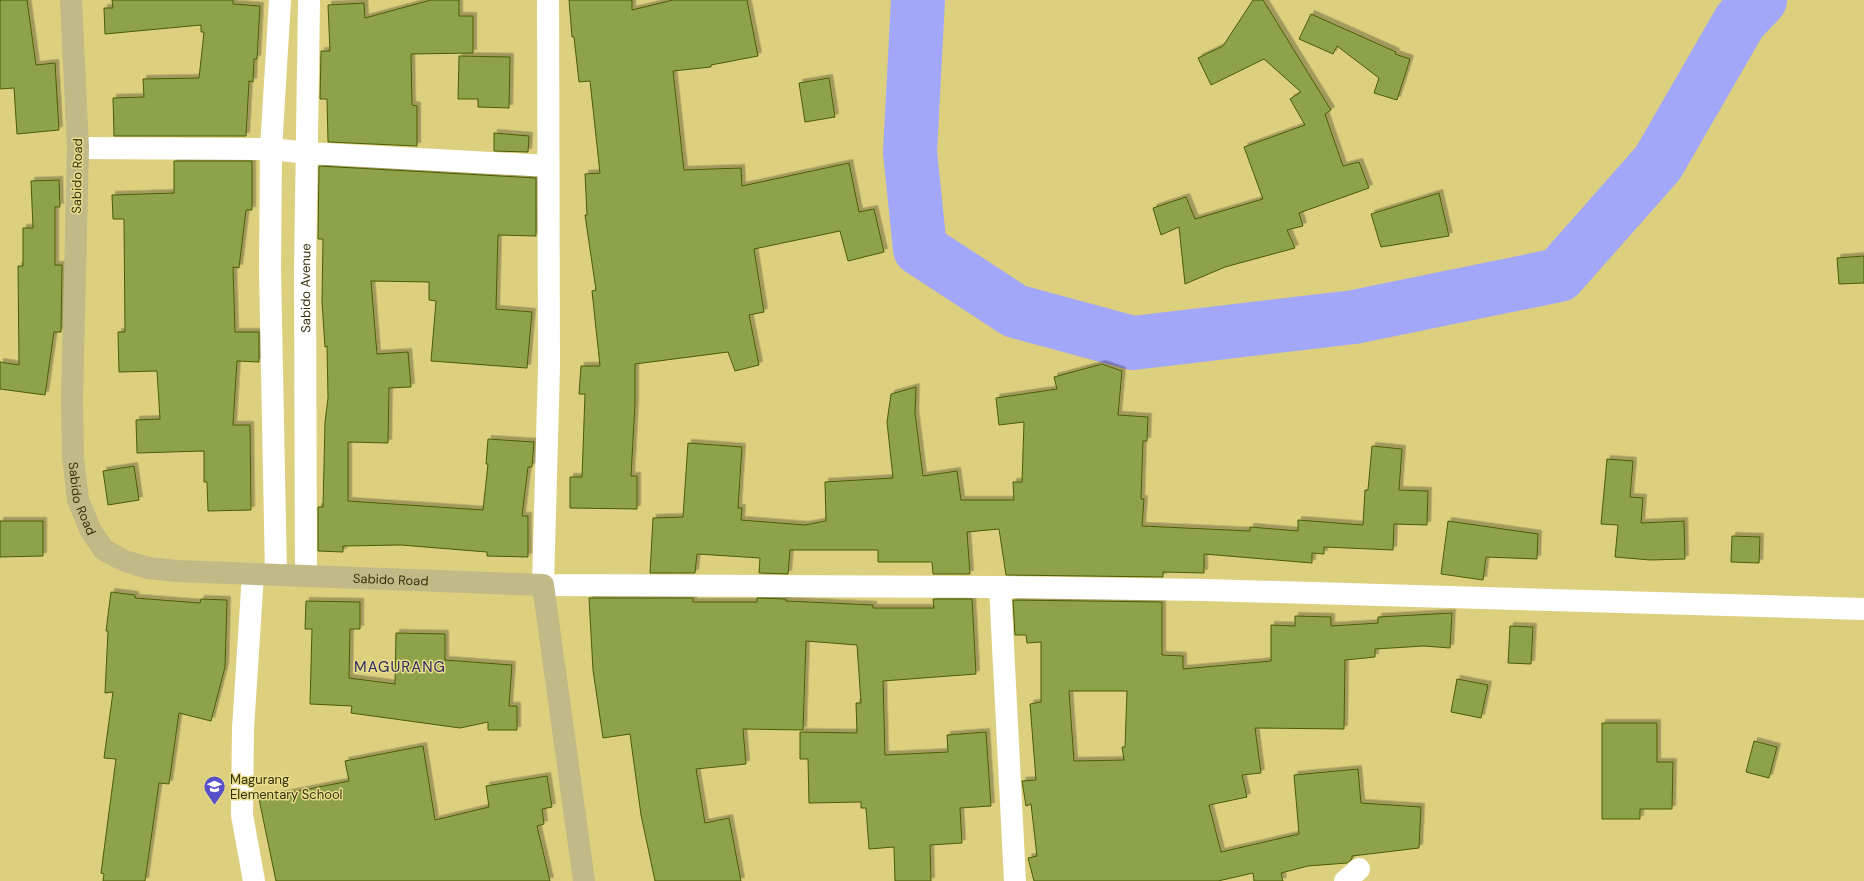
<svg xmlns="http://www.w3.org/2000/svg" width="1864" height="881" viewBox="0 0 1864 881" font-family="'DM Sans',sans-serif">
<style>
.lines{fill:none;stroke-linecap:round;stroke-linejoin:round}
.river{stroke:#a3a7f9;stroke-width:54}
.building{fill:#8da249;stroke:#4b5b06;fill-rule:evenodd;filter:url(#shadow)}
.minor{stroke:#fff;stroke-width:22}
.major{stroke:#c1b986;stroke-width:22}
.labels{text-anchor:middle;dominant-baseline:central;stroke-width:3;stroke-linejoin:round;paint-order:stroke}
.street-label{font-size:13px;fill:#36310f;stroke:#e9dd8c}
.poi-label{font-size:13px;fill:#36310f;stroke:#e9dd8c;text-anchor:start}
.quarter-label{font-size:15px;letter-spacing:1px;fill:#2b2963;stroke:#e9dd8c}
</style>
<defs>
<filter id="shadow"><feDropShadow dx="3.5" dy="-3.5" stdDeviation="0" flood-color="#0004"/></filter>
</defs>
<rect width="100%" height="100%" fill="#dcd07f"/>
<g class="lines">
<!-- river -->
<polyline class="river" points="918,0 910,152 920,249 1015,311 1133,343 1354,317 1559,275 1658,163 1740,21 1760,0"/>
</g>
<!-- building -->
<g class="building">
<polygon points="0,0 27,0 36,65 55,63 59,130 17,134 14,88 0,89"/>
<polygon points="112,0 233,0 233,4 260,6 257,59 254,59 253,82 249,81 246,136 114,136 113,98 144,97 143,79 199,78 204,32 201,32 201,25 105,34 104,8 113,8"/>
<polygon points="431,0 459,0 459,16 473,16 473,53 411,54 412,105 417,106 417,146 328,142 327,99 320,99 321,51 330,51 328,5 364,3 365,18"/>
<polygon points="569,0 632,0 632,10 673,0 747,0 758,56 711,65 711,67 673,71 684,170 741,168 742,186 849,163 859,212 874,209 884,252 848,261 840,231 754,249 764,312 749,315 759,365 735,371 728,352 635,364 635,404 631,476 637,476 637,509 570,508 570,477 582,477 585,394 579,394 581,366 600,366 592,291 596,290 585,215 587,215 585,174 600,173 590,81 579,82 574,37 572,37"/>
<polygon points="1253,0 1263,0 1331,110 1325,114 1343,166 1359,162 1369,188 1299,213 1303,226 1287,230 1295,248 1225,267 1185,284 1179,227 1161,235 1153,208 1186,197 1195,219 1263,199 1244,147 1305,125 1290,99 1301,92 1264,59 1211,85 1198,58 1223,46"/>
<polygon points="1311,14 1396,52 1395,54 1410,59 1397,100 1374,93 1379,78 1337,46 1333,54 1299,39"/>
<polygon points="459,56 510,57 509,108 478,107 478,99 458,99"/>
<polygon points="829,78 835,117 805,122 799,83"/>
<polygon points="494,133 529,136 528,152 494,151"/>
<polygon points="174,161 252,161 252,210 246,210 239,268 233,267 235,332 259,332 259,362 237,361 233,425 250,425 251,510 208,511 207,482 204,482 204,451 137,453 136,420 160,419 157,371 119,372 118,332 125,332 124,219 113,219 112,195 174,193"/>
<polygon points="319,166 536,178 536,236 498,235 496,309 532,312 527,368 431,361 436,301 429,300 429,282 371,281 377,354 408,352 411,387 389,388 388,443 348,442 348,501 483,510 488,464 486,464 488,439 534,442 532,467 528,467 522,516 528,516 528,557 487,556 487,552 401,545 343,546 343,552 318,551 318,507 323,507 325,422 328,398 327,346 325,347 322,302 323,239 318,239"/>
<polygon points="59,180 60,207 55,207 55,265 62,265 61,332 54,332 45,395 0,389 0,362 19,365 18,266 23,266 23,228 33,228 31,181"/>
<polygon points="1439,193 1449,236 1381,247 1371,214"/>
<polygon points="1864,256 1864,283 1839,284 1837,258"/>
<polygon points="1102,364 1122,371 1118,415 1148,417 1147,441 1143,441 1141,499 1144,499 1142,526 1250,531 1250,527 1298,531 1298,520 1363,525 1365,490 1368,490 1372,446 1402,449 1399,490 1428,491 1427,525 1394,524 1393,550 1324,547 1324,554 1312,553 1312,563 1204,554 1204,573 1163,572 1163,577 1006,575 999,529 967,532 970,574 933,574 932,562 878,562 878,550 790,550 788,574 759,573 760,558 697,554 695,573 650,573 653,518 683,517 688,443 742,447 738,508 742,508 741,520 805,525 826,521 825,482 893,478 887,422 891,394 916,387 915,413 923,476 957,471 961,500 1014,500 1013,482 1022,482 1024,422 999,425 996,398 1057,389 1054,377"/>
<polygon points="1607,459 1633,461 1630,497 1643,498 1641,523 1684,521 1685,559 1650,560 1615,557 1618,525 1601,524"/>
<polygon points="134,466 139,500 108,505 103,471"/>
<polygon points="0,521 43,521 43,556 0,557"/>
<polygon points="1448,521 1538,534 1537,559 1486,557 1483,580 1441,574"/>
<polygon points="1732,536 1760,537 1759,563 1731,562"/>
<polygon points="111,592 135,595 135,598 200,603 201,599 227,600 225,667 211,721 179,713 169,784 159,783 145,881 103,881 104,874 101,873 116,759 104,758 113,692 105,693 108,631 106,631"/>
<polygon points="589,598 693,598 693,602 757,602 757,598 786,599 786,601 873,605 873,608 934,608 933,599 972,599 976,674 883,681 885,755 948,752 947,735 986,732 991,806 960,808 962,843 930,845 931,881 895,881 894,847 869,849 866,808 861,808 861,802 809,803 808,759 800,759 800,732 857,733 856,703 861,703 857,645 806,641 803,730 743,729 746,764 696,769 705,823 729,818 741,881 655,881 641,815 630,734 603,738 593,670"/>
<path d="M1013 600 1162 602V655L1183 656V669L1271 661V625L1295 626V616L1331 617V626L1378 623V617L1452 613 1450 648 1424 646 1375 649V657L1345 660 1344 729 1255 728 1261 773 1242 775 1247 797 1209 805 1221 852 1299 834 1294 775 1358 769 1361 803 1421 807 1419 848 1352 856V859L1347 863 1308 866 1281 873 1283 881H1254L1253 873 1218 881H1034L1028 858 1037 856 1031 804 1026 806 1022 781 1036 780 1030 704 1041 702V642L1027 643 1026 635H1015ZM1069 691H1127L1125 747H1122L1124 760 1074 761Z"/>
<polygon points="306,601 360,602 360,629 350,629 349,678 395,684 396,633 445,634 445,660 512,665 509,706 517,706 517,730 488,730 488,722 460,728 351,713 352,706 310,704 312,629 305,629"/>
<polygon points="1510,626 1533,627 1531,664 1508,663"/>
<polygon points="1457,679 1488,685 1481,718 1451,712"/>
<polygon points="1602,723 1657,723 1657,762 1673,762 1672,809 1640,809 1640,819 1602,819"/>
<polygon points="1754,741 1777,747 1769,778 1746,772"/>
<polygon points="423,746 435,820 489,807 486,786 547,776 552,807 542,809 544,824 537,826 550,881 276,881 259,799 349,781 345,761"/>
</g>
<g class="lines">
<!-- minor -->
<g class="minor">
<polyline points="548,0 549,367 543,585 1000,587 1206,590 1864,609"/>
<polyline points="78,148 271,149 308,153 548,166"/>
<polyline points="253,574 243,729 242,815 254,881"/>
<polyline points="276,574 270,269 271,149 280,0"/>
<path id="s1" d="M306 575 305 271 309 0"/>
<polyline points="1000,587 1015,881"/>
<polyline points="1345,881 1359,869"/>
</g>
<!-- major -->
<path class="major" id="s2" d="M71 0 78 148 72 401 73 457 78 500 91 531 104 550 125 561 148 568 177 571 543 585 584 881"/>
</g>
<!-- icons -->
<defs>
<symbol id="school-pin" viewBox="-11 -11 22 30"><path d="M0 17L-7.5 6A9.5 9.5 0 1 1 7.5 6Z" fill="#5850c8" stroke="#e9dd8c"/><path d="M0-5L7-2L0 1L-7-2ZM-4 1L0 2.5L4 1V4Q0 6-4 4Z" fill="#fff"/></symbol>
</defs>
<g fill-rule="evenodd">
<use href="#school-pin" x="202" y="774" width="25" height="34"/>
</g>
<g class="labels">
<!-- street labels -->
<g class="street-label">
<text transform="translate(77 176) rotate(-89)">Sabido Road</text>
<text stroke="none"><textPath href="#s1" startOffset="287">Sabido Avenue</textPath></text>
<text stroke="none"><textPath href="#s2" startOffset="500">Sabido Road</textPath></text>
<text stroke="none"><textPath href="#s2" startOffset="848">Sabido Road</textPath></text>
</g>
<!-- poi labels -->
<g class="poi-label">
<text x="230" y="779">Magurang<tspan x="230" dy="15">Elementary School</tspan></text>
</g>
<!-- quarter labels -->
<g class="quarter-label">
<text x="400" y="667">MAGURANG</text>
</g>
</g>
</svg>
